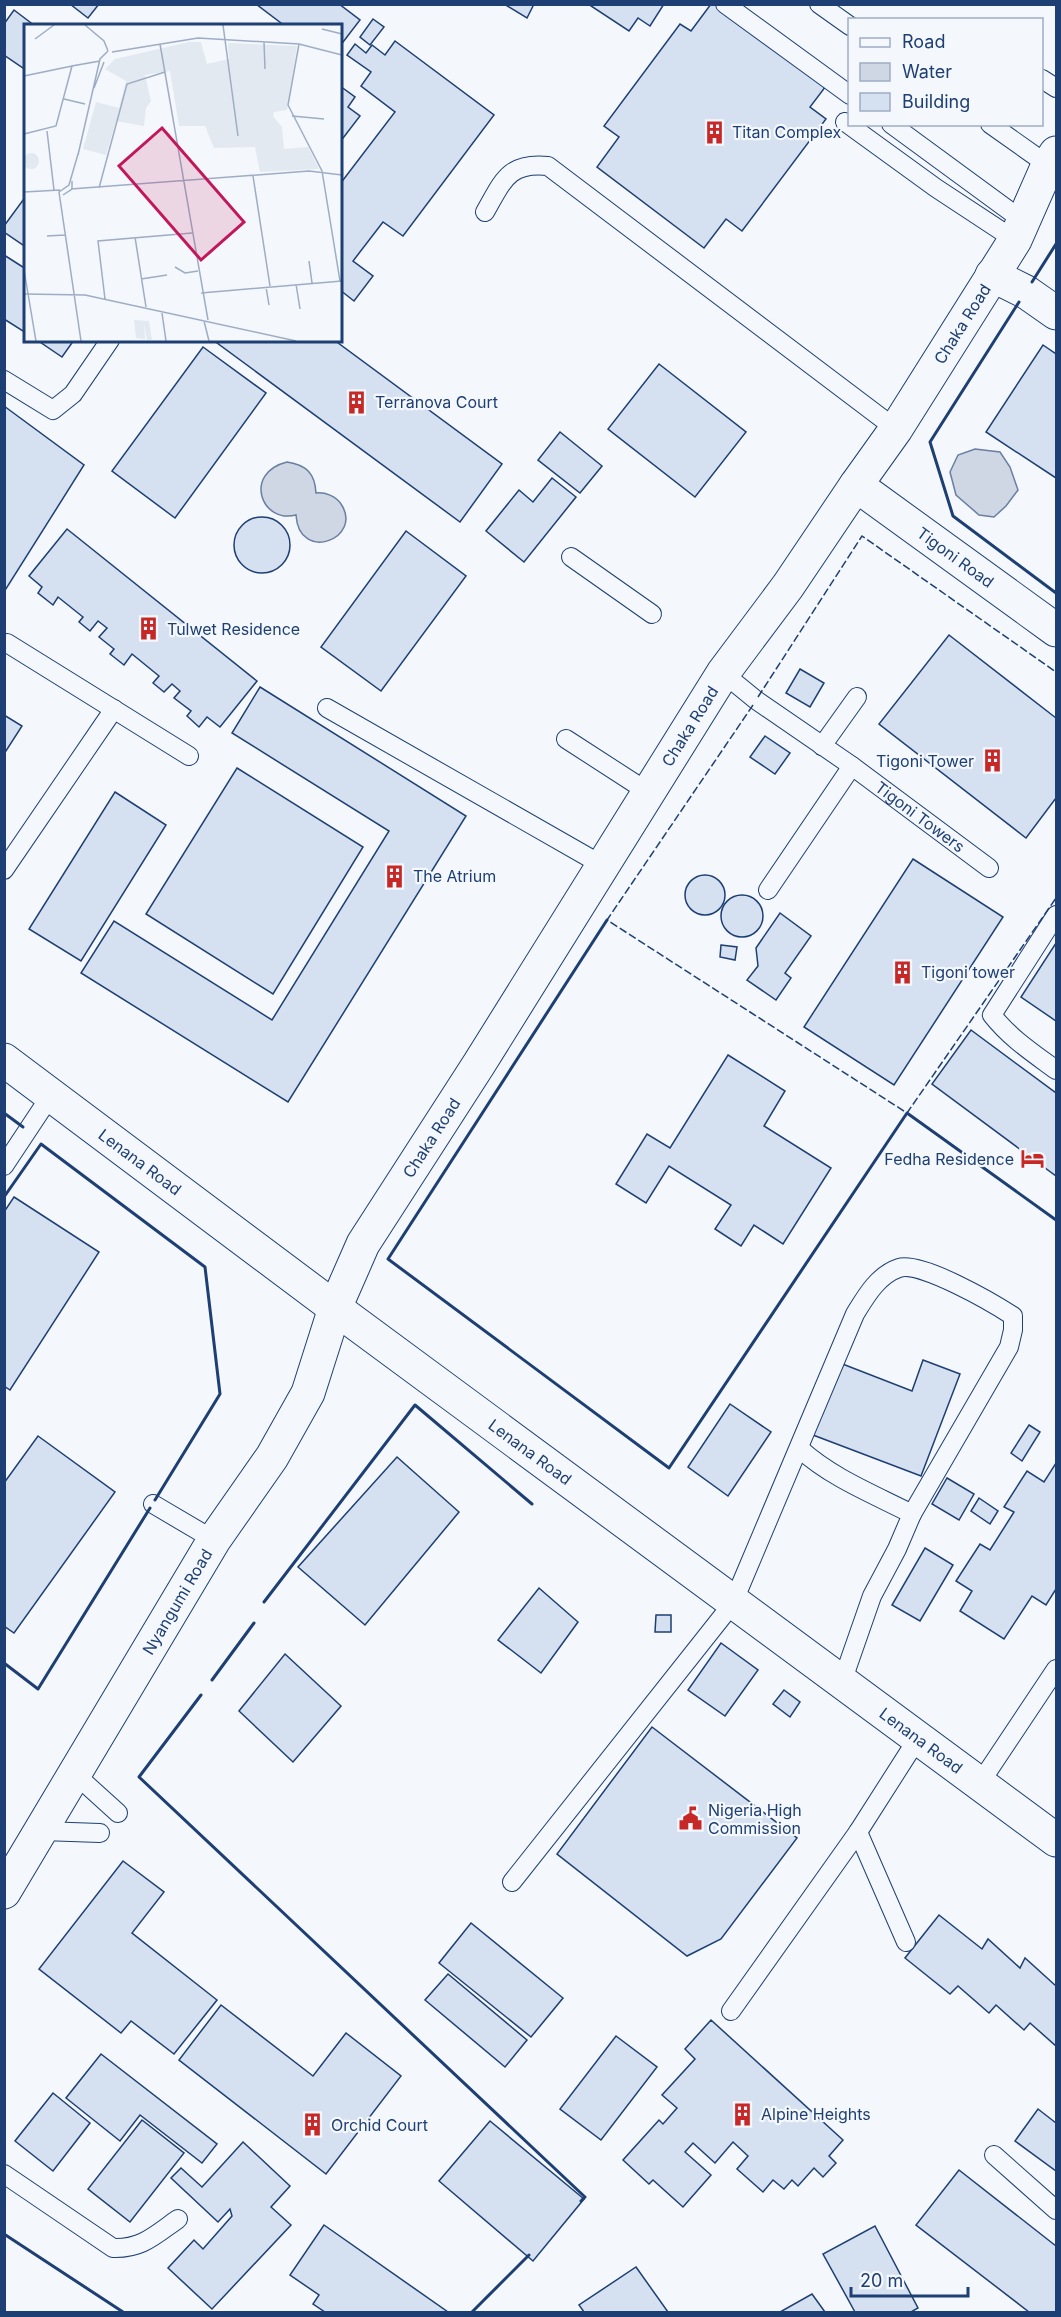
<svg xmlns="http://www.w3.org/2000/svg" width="1061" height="2317" viewBox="0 0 1061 2317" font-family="Inter,sans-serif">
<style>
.water{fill:#cfd7e4;stroke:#687fa3;stroke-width:1.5}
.building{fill:#d5e0f0;stroke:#1d3f73;stroke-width:1.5}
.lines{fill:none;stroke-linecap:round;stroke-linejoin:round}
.lane-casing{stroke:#1d3f73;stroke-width:20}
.street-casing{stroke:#1d3f73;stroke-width:35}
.secondary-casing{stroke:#1d3f73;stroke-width:35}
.lane{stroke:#f4f7fb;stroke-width:18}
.street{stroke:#f4f7fb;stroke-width:33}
.secondary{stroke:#f4f7fb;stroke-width:33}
.fence{stroke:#1d3f73;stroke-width:1.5;stroke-dasharray:8 3;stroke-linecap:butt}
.wall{stroke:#1d3f73;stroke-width:3}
.labels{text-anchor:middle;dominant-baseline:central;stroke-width:4.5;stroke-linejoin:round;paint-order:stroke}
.poi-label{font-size:16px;fill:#1d3f73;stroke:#f4f7fb;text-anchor:start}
.street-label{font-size:16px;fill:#1d3f73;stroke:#f4f7fb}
.inset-road{fill:none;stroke:#9eadc5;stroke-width:1.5}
.view{fill:#c2185b;fill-opacity:0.15;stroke:#c2185b;stroke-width:3}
.inset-edge{fill:none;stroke:#1d3f73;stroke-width:3}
</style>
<rect width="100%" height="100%" fill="#f4f7fb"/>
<!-- water -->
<g class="water">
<polygon points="975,449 1000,452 1010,467 1018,490 1006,506 994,517 979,515 956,495 950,472 958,455"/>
<path d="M287 462C307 465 315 474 316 493 325 492 336 496 341 504 364 538 299 564 296 515 261 524 243 473 287 462Z"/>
</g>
<!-- building -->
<g class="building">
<polygon points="70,4 99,4 88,18"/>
<polygon points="256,4 339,4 360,20 340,46 340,26 285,26"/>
<polygon points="504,4 534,4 527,18"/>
<polygon points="588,4 664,4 650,26 638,18 629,31"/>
<polygon points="711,4 718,4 826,86 810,107 826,119 742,231 726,219 704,248 597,167 619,137 604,126 680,24 691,31"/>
<polygon points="14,10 35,26 26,26 26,70 4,55 4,24"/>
<polygon points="373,19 384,27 370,45 360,37"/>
<polygon points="395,41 494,115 403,236 383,222 353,261 373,276 354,301 340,290 340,184 395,112 361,86 371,72 347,55 355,44 366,53 372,45 385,55"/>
<polygon points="340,86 355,97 348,107 360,116 340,142"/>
<polygon points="26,196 26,247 4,232 4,226"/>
<polygon points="4,255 26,269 26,333 4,319"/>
<polygon points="37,340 74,340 62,357"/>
<polygon points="213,340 334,340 502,464 460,522"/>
<polygon points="1043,345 1056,354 1056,478 986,432"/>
<polygon points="203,347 266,393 175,518 112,471"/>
<polygon points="659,364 746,432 695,497 608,429"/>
<polygon points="4,406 84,465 4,592"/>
<polygon points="560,432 602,466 580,493 538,460"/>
<polygon points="552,478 576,497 524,562 486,531 519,490 533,502"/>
<circle cx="262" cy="545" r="28"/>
<polygon points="67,529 257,681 220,727 207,717 199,727 187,716 191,711 174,698 180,691 172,684 164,692 153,683 159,676 132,654 124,665 110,654 114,649 99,637 107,628 98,621 90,631 79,622 83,617 58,597 53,605 38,593 42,587 29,576"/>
<polygon points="406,531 466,576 381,691 321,647"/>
<polygon points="949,635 1056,718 1056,798 1026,838 879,724"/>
<polygon points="800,669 824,683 810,707 786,693"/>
<polygon points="260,687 466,816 288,1102 81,973 114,921 272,1020 389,831 232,733"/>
<polygon points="4,715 22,726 4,754"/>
<polygon points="765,736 790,753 775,774 750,757"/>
<polygon points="237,768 363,847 273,994 146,914"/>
<polygon points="115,792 166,825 81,961 29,929"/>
<polygon points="913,859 1003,917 894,1085 804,1027"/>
<circle cx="705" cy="895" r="20"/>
<circle cx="742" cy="916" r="21"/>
<polygon points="780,913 811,936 785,973 791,978 776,1000 747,980 758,966 756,948"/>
<polygon points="1056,943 1056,1021 1021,997"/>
<polygon points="721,945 737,947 735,960 720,957"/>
<polygon points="971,1030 1056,1093 1056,1176 932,1084"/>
<polygon points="728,1055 785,1091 764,1126 831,1168 783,1244 754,1225 741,1246 715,1229 731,1205 669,1166 646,1203 616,1184 647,1134 670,1148"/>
<polygon points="14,1197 99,1252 10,1390 4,1386 4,1212"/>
<polygon points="923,1360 960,1374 921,1476 813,1435 840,1363 912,1391"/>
<polygon points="730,1404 771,1432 728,1496 688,1467"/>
<polygon points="1029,1425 1040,1432 1022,1461 1011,1453"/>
<polygon points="38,1436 115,1492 14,1633 4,1626 4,1483"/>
<polygon points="397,1457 459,1512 365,1625 298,1567"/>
<polygon points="1056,1463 1056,1589 1046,1605 1032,1596 1004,1639 960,1611 972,1591 956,1581 980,1544 990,1550 1014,1512 1004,1507 1027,1471 1044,1482"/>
<polygon points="947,1478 974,1494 959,1520 932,1504"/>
<polygon points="979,1498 998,1511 990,1524 971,1511"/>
<polygon points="925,1548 953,1565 920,1621 892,1605"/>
<polygon points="539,1588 578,1622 541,1673 498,1640"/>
<polygon points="656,1615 671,1615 671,1632 655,1632"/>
<polygon points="721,1643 758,1670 725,1716 688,1690"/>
<polygon points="285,1654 341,1706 293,1762 239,1711"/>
<polygon points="784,1690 800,1702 790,1717 773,1704"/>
<polygon points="652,1727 797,1838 721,1939 687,1956 557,1854"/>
<polygon points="123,1861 164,1892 132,1933 217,2000 174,2054 131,2021 121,2033 39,1969"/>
<polygon points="939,1915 982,1949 988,1939 1020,1968 1025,1958 1056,1986 1056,2046 1030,2023 1024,2030 996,2005 989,2013 958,1986 950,1994 905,1958"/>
<polygon points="471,1923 563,1998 531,2037 439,1963"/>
<polygon points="448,1974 527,2040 505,2067 425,2000"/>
<polygon points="221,2005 313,2076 346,2033 401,2076 326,2174 179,2060"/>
<polygon points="711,2020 843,2140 829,2156 836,2163 823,2177 814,2168 798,2186 792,2180 784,2189 773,2180 763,2192 737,2169 748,2156 733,2142 715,2163 693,2143 685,2152 711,2175 683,2207 653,2180 649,2184 623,2160 659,2120 663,2124 677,2108 662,2095 695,2059 685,2049"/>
<polygon points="616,2036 657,2067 601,2140 560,2109"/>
<polygon points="101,2054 217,2144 202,2163 140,2115 120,2141 66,2098"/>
<polygon points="53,2093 90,2123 53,2171 15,2141"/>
<polygon points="1038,2109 1056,2123 1056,2171 1015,2141"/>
<polygon points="142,2120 184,2153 130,2222 88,2189"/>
<polygon points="490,2121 584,2199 533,2261 439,2181"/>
<polygon points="243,2142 290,2186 271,2207 291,2225 212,2309 168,2268 194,2240 203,2249 232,2216 230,2209 218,2222 171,2178 181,2168 202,2187"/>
<polygon points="959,2170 1056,2246 1056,2312 1029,2312 916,2225"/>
<polygon points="324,2225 448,2312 325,2312 313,2304 319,2295 290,2275"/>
<polygon points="875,2226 918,2308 911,2312 855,2312 823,2254"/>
<polygon points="636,2267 668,2312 584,2312 579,2305"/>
<polygon points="812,2294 825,2312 780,2312"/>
</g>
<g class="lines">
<defs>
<g id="lane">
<polyline points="725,4 850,95"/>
<polyline points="819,4 850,26"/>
<polyline points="1042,79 1056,88"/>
<polyline points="845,122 936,188 1015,240"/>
<polyline points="891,124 1022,220"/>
<polyline points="990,124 1048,165"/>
<path d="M485 212C503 181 508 162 548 166L896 429"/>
<polyline points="4,380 53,410 73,394 110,340"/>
<polyline points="571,557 652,614"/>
<polyline points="7,643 189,756"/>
<path id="s1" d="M723 673 756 700 852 766 989 868"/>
<polyline points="327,708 602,865"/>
<polyline points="566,739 648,792"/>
<polyline points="822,746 857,697"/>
<polyline points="4,870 114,709"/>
<polyline points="768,890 852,766"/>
<path d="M1056 915 992 1015C1010 1038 1033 1053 1056 1070"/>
<polyline points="4,1166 51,1095"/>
<path d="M800 1449C832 1478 873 1494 912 1514L897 1549 872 1596 842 1682"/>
<polyline points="153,1504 214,1540"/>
<polyline points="75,1774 118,1813"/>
<polyline points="980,1783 1056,1669"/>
<polyline points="42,1831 100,1833"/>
<polyline points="858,1832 906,1942"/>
<path d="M512 1882 733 1603 855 1314C866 1296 878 1275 899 1268 921 1261 993 1303 1013 1316V1330L1009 1347 912 1514"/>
<polyline points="731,2011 858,1832 918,1738"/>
<polyline points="994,2155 1056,2210"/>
<path d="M4 2174 113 2248C142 2249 155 2235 178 2219"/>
</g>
<g id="street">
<polyline points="992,275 1026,292 1056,313"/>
<path id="s2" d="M856 485 1056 630"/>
<path id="s3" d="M4 1892 214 1540 272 1457 308 1393 335 1308 363 1244 479 1064 723 673 788 586 856 485 896 429 1015 240 1048 165 1056 153"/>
</g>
<g id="secondary">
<path id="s4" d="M4 1060 335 1308 1056 1840"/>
</g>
</defs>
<!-- lane casing -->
<use href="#lane" class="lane-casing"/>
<!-- street casing -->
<use href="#street" class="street-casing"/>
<!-- secondary casing -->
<use href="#secondary" class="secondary-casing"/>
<!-- lane -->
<use href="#lane" class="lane"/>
<!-- street -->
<use href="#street" class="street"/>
<!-- secondary -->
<use href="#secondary" class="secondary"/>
<!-- fence -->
<g class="fence">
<polyline points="758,697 862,536 1056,672"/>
<polyline points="753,705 607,920 907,1113 1056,898"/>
</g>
<!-- wall -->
<g class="wall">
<polyline points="1032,282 1056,244"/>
<polyline points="1019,302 930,442 953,516 1056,593"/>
<polyline points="607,920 388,1259 669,1468 907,1113 1056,1220"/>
<polyline points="4,1113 23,1127"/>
<polyline points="4,1197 41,1144 205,1267 220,1394 155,1500"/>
<polyline points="264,1602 415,1405 532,1504"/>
<polyline points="4,1663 38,1689 150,1508"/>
<polyline points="212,1680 254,1623"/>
<polyline points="201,1695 139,1777 585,2197 581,2201"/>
<polyline points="4,2234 123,2312"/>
<polyline points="472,2312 529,2255"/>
</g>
</g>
<!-- icons -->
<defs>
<symbol id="building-bare" viewBox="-9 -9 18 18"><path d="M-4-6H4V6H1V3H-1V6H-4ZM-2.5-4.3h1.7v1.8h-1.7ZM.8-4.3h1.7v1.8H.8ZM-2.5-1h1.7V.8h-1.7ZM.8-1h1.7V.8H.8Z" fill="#c62828" stroke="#f4f7fb" stroke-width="2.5" paint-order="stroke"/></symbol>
<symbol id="hotel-bare" viewBox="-9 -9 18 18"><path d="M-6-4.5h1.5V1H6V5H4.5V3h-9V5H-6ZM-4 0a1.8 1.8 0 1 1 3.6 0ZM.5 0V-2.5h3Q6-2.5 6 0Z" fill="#c62828" stroke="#f4f7fb" stroke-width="2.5" paint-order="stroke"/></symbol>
<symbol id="civic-bare" viewBox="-9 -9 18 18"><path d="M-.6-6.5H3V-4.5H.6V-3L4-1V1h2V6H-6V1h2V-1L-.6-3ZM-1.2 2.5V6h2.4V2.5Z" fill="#c62828" stroke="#f4f7fb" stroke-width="2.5" paint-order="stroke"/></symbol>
</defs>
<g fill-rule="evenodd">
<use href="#building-bare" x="698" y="116" width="33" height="33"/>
<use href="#building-bare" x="340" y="386" width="33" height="33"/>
<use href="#building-bare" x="132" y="612" width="33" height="33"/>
<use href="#building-bare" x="976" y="744" width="33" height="33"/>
<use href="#building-bare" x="378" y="860" width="33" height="33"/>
<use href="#building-bare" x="886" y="956" width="33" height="33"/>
<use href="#hotel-bare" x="1016" y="1142" width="33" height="33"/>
<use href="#civic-bare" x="674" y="1802" width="33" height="33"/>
<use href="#building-bare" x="726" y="2098" width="33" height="33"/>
<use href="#building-bare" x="296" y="2108" width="33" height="33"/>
</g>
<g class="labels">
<!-- poi labels -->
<g class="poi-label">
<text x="732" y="132">Titan Complex</text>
<text x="375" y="402">Terranova Court</text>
<text x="167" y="629">Tulwet Residence</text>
<text x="974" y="761" text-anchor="end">Tigoni Tower</text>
<text x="413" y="876">The Atrium</text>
<text x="921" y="972">Tigoni tower</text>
<text x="1014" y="1159" text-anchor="end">Fedha Residence</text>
<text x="708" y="1810">Nigeria High<tspan x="708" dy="18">Commission</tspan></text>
<text x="761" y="2114">Alpine Heights</text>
<text x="331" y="2125">Orchid Court</text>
</g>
<!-- street labels -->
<g class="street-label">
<text stroke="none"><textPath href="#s3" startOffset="1842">Chaka Road</textPath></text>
<text stroke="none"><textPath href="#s2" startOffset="123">Tigoni Road</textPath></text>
<text stroke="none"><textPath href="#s3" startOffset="1356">Chaka Road</textPath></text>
<text stroke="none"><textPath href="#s1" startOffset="244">Tigoni Towers</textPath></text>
<text stroke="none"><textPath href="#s3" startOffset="870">Chaka Road</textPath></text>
<text stroke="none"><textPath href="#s4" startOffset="170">Lenana Road</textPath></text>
<text stroke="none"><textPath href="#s4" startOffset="656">Lenana Road</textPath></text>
<text stroke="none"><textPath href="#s3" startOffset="338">Nyangumi Road</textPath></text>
<text stroke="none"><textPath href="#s4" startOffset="1142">Lenana Road</textPath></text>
</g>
</g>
<!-- overview -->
<g transform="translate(24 24)">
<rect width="318" height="318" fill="#f4f7fb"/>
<path d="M165 18H177L183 40 205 35 204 19 273 22 263 86 250 88 249 92 258 103 260 125 284 123 295 145 236 148 231 123 190 124 181 102H155L146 47 121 51 127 77 122 84 120 102 92 97 82 131 59 125 72 78 95 84 102 57 81 45 91 35ZM-1 137a8 8 0 1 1 16 0a8 8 0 1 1-16 0ZM110 296 125 297 128 316H123L120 300 121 315 112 314Z" fill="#e3e9f0"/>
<path class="inset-road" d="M61 1 80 17 84 27M199 1 214 112M298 5 318 10M11 15 30 1M240 18 241 45M136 20 184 296M275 20 264 81 298 147 316 257M88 28 174 14 275 20 318 31M0 52 48 42M70 64 80 38M40 75 61 80M268 92 300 95M23 107 30 166M0 110 32 102 48 42 76 37M54 130 45 161 35 168 57 317M54 131 76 35 84 27M229 152 246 262M75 164 103 60 141 48M47 165 285 147 318 151M0 168 36 166M39 171 48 165V157M23 212 41 211M111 213 122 283M285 237 288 259M151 243 161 249 174 247M0 246 12 317M117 255 143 251M272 260 276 285M242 263 245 281M177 269 318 257M0 270 61 271 272 317M81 275 74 217 168 209M138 289 142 317M180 297 185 317"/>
<path class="view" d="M138 104 220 198 177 236 95 142Z"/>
<rect width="318" height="318" class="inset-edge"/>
</g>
<!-- border -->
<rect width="1061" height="2317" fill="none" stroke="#1d3f73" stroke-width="12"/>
<!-- legend -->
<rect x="848" y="18" width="195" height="108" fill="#f4f7fb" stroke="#9eadc5" stroke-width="1.5"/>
<rect x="860" y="38" width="30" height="9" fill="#f4f7fb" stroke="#9eadc5" stroke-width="1.5"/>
<text x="902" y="48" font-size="18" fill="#1d3f73">Road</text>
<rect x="860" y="63" width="30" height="18" fill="#cfd7e4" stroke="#9eadc5" stroke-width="1.5"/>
<text x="902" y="78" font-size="18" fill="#1d3f73">Water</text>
<rect x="860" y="93" width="30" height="18" fill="#d5e0f0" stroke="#9eadc5" stroke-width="1.5"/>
<text x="902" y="108" font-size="18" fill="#1d3f73">Building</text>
<!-- scale -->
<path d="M851 2287v9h117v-9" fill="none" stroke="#1d3f73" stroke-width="3"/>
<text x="860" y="2287" font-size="18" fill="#1d3f73" stroke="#f4f7fb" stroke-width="4.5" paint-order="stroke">20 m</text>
</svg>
